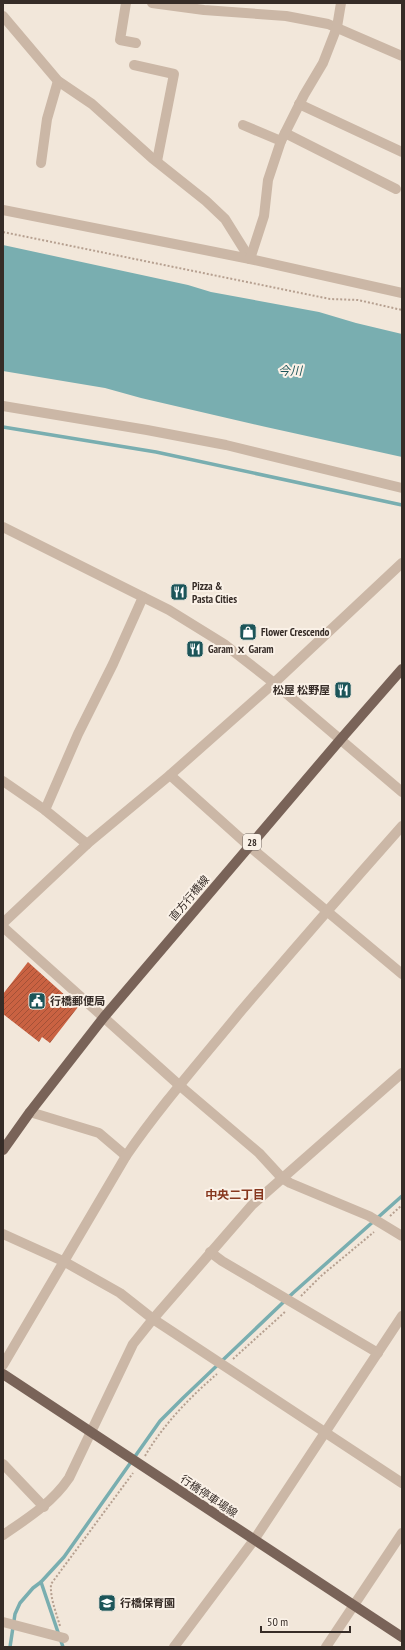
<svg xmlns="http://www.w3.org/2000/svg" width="405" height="1650" viewBox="0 0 405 1650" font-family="'PT Sans Narrow','Noto Sans JP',sans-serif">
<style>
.water{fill:#79aeb0}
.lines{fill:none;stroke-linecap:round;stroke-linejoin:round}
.stream{stroke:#79aeb0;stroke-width:3.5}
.building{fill:url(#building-hatch)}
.path{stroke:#b6a090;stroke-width:2;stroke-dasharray:2 2;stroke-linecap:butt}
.minor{stroke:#cbb7a6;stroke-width:10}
.major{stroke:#796358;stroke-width:10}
.labels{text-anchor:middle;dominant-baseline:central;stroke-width:4;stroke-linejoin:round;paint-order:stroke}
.shield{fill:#faf1e7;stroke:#716761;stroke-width:1}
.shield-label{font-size:10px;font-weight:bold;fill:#362c27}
.poi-label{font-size:11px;font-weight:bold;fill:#362c27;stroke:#faf1e7;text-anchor:start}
.street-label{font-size:11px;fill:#362c27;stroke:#faf1e7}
.water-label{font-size:12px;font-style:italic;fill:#1c5559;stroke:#faf1e7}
.neighbourhood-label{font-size:12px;font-weight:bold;fill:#87371e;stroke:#faf1e7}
</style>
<defs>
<pattern id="building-hatch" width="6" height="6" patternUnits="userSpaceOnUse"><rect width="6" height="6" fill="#c96242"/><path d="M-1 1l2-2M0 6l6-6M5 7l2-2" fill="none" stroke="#a45137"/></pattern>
</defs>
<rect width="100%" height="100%" fill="#f2e7da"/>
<!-- water -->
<polygon class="water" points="3,245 188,285 211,292 319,312 356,323 402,334 402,457 266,427 141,398 105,388 3,371"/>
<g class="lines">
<!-- stream -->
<g class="stream">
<polyline points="3,427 156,452 402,505"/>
<polyline points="41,1582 63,1647"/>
<polyline points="10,1647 15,1614 20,1603 33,1588 41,1582 64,1557 160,1421 183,1398 293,1293 402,1196"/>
</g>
</g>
<!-- building -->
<polygon class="building" points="28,962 78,1007 50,1043 42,1037 39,1042 3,1014 3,994"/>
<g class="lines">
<!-- path -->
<g class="path">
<polyline points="3,232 330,299 358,300 402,310"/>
<polyline points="390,1216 402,1205"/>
<polyline points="301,1296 321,1276 374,1232"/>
<polyline points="233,1359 286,1311"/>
<path d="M145 1456C163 1425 190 1397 217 1374"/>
<path d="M60 1626C56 1612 50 1598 51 1584L133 1473"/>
</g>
<!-- minor -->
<g class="minor">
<polyline points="126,3 120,40 136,43"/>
<polyline points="152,3 204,10 286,16 328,24 402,56"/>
<polyline points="3,16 58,81 92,104 152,158 206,201 225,219 250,259"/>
<polyline points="134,65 174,74 157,161"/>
<polyline points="299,104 402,152"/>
<polyline points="243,125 281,141"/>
<polyline points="285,133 396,189"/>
<polyline points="41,163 47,119 58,81"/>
<polyline points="3,210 250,259 402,293"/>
<polyline points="250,259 264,216 268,180 281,141 304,95 323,63 337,27 341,3"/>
<polyline points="3,406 147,430 226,445 402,488"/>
<polyline points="3,527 169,610 224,644 274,683 402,792"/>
<polyline points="170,775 249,846 402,974"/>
<polyline points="3,781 45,810 87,844"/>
<polyline points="45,810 78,734 113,664 143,597"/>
<polyline points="3,923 87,844 170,775 274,683 402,563"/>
<polyline points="3,927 179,1085 259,1153 282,1178 290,1183 369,1216 402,1236"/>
<polyline points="30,1112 99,1133 126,1156"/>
<polyline points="3,1234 65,1262 120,1293 153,1319 402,1483"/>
<polyline points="210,1252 222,1261 378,1353"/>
<path d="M3 1365 126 1156C161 1105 202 1059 241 1011 294 949 348 887 402 826"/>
<polyline points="3,1464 44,1507"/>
<path d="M3 1535C28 1518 52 1503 69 1478L133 1344 153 1319 252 1205 402 1073"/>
<polyline points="3,1622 64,1638"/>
<polyline points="174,1647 254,1540 402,1316"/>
<polyline points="326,1647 402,1533"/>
</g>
<!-- major -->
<g class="major">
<polyline points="3,1150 30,1112 104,1017 340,740 402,669"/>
<polyline points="3,1374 402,1637"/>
</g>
</g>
<!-- icons -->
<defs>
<symbol id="restaurant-square" viewBox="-11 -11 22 22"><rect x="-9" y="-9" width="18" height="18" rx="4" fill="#1c5559" stroke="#faf1e7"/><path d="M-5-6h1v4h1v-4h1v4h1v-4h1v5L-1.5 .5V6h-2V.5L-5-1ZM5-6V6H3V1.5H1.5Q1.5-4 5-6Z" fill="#fff"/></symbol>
<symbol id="shop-square" viewBox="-11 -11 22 22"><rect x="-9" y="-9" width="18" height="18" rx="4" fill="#1c5559" stroke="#faf1e7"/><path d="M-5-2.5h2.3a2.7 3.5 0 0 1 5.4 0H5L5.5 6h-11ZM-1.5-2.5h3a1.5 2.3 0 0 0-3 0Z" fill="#fff"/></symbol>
<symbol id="civic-square" viewBox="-11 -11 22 22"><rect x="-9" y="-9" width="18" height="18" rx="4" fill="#1c5559" stroke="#faf1e7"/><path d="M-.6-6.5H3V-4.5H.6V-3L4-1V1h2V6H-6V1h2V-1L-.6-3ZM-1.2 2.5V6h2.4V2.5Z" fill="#fff"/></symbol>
<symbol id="school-square" viewBox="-11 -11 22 22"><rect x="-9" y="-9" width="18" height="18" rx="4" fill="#1c5559" stroke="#faf1e7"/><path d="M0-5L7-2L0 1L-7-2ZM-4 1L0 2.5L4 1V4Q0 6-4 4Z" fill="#fff"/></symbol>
</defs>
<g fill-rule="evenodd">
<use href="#restaurant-square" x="169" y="582" width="20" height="20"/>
<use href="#shop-square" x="238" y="622" width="20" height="20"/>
<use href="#restaurant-square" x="185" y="639" width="20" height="20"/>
<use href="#restaurant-square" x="333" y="680" width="20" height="20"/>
<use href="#civic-square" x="27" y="991" width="20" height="20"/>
<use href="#school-square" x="97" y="1593" width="20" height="20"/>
</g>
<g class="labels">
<!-- shield labels -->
<rect class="shield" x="243" y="834" width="18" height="16" rx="3"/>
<g class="shield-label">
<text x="252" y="842">28</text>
</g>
<!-- poi labels -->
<g class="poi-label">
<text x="192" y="586">Pizza &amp;<tspan x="192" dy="13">Pasta Cities</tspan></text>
<text x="261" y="632">Flower Crescendo</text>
<text x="208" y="649">Garam ｘ Garam</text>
<text x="330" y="690" text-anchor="end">松屋 松野屋</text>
<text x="50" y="1001">行橋郵便局</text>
<text x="120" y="1603">行橋保育園</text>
</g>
<!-- street labels -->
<g class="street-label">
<text transform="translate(189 898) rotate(-50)">直方行橋線</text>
<text transform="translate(209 1496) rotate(34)">行橋停車場線</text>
</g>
<!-- water labels -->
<g class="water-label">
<text x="290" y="370">今川</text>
</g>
<!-- neighbourhood labels -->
<g class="neighbourhood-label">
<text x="235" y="1194">中央二丁目</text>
</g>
</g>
<!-- border -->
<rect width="405" height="1650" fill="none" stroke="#362c27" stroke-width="8"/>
<!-- scale -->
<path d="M261 1626v6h89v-6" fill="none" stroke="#362c27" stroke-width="2"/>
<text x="267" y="1626" font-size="12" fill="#362c27" stroke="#faf1e7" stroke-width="3" paint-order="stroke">50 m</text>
</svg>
